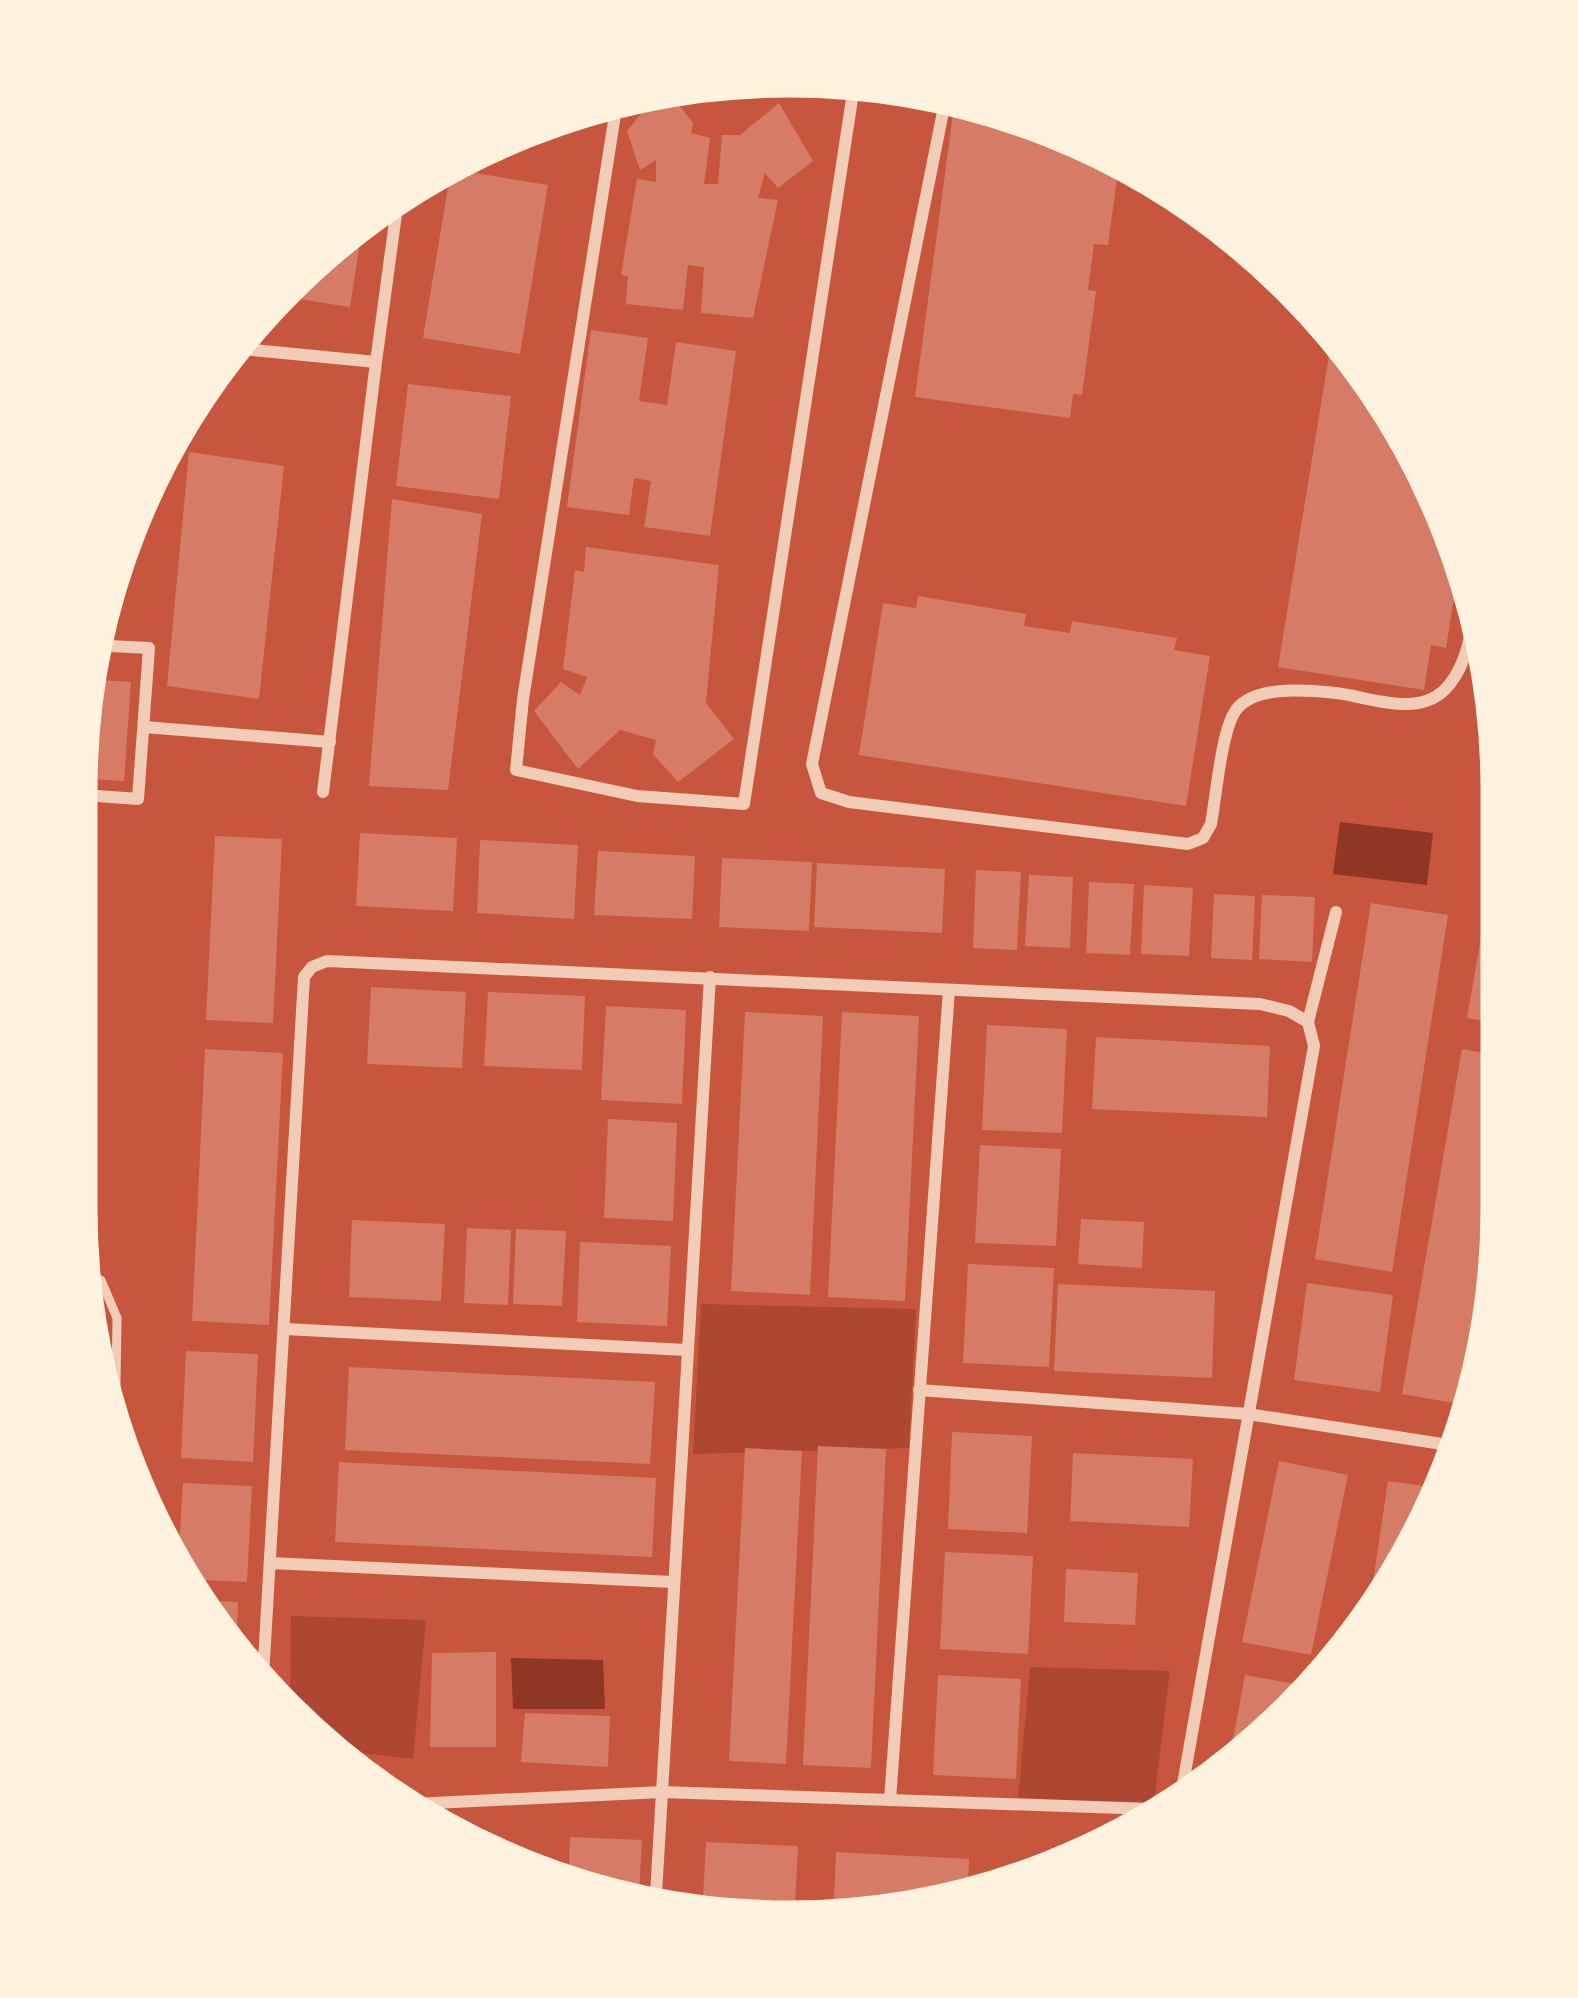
<svg xmlns="http://www.w3.org/2000/svg" width="1578" height="1998" viewBox="0 0 1578 1998" font-family="'Archivo Narrow',sans-serif">
<style>
.green{fill:#ae4732}
.water{fill:#8f3625}
.building{fill:#d67c66}
.lines{fill:none;stroke-linecap:round;stroke-linejoin:round}
.service{stroke:#f1ccb7;stroke-width:9}
.minor{stroke:#f1ccb7;stroke-width:12}
.rim{fill:none;stroke:#fff3e0;stroke-width:15}
</style>
<rect width="100%" height="100%" fill="#c8553d"/>
<!-- green -->
<g class="green">
<polygon points="701,1304 916,1309 909,1448 693,1454"/>
<polygon points="291,1616 426,1620 413,1759 319,1748 290,1726"/>
<polygon points="1030,1667 1170,1671 1154,1802 1018,1800"/>
</g>
<!-- water -->
<g class="water">
<polygon points="1340,822 1433,833 1427,885 1333,874"/>
<polygon points="511,1658 603,1660 605,1709 513,1709"/>
</g>
<!-- building -->
<g class="building">
<polygon points="664,86 693,123 691,133 710,138 704,184 718,184 722,135 740,135 779,103 813,161 778,188 765,173 758,198 778,200 753,318 701,313 704,267 688,265 683,310 626,304 628,276 621,275 637,179 656,182 656,160 640,170 627,131"/>
<polygon points="956,92 975,93 1119,164 1108,245 1094,244 1088,290 1096,291 1082,395 1073,394 1070,418 915,397"/>
<polygon points="451,169 548,185 520,354 423,338"/>
<polygon points="363,223 350,307 280,296"/>
<polygon points="591,330 648,338 639,401 667,405 676,342 736,351 710,536 644,527 651,481 634,478 629,515 567,507"/>
<polygon points="1332,337 1412,428 1452,516 1448,539 1463,541 1446,648 1431,645 1424,690 1278,667"/>
<polygon points="408,384 511,396 499,499 396,486"/>
<polygon points="189,452 284,466 259,699 167,686"/>
<polygon points="392,499 482,514 448,790 369,786"/>
<polygon points="586,547 719,565 706,703 734,739 678,782 653,754 656,740 620,730 578,769 534,711 561,682 580,695 587,677 563,669 575,570 584,572"/>
<polygon points="918,596 1026,614 1024,626 1070,633 1072,621 1177,638 1174,650 1210,656 1186,806 859,755 883,603 916,608"/>
<polygon points="83,679 131,682 124,781 70,778 71,743"/>
<polygon points="1503,810 1506,811 1502,1024 1467,1018"/>
<polygon points="360,833 457,838 453,911 356,906"/>
<polygon points="215,836 282,839 273,1023 206,1020"/>
<polygon points="480,840 578,845 574,919 477,913"/>
<polygon points="598,851 695,856 692,919 594,915"/>
<polygon points="722,858 812,862 809,931 719,927"/>
<polygon points="817,863 945,869 942,933 814,927"/>
<polygon points="976,870 1021,872 1017,950 973,948"/>
<polygon points="1029,875 1073,877 1070,948 1025,946"/>
<polygon points="1089,882 1134,884 1130,955 1086,953"/>
<polygon points="1144,885 1193,888 1189,956 1141,954"/>
<polygon points="1214,894 1255,896 1252,960 1211,958"/>
<polygon points="1262,895 1315,897 1312,962 1259,959"/>
<polygon points="1371,903 1448,915 1392,1272 1315,1259"/>
<polygon points="371,987 466,992 462,1068 367,1064"/>
<polygon points="488,992 585,996 582,1070 484,1066"/>
<polygon points="606,1006 686,1010 682,1104 601,1100"/>
<polygon points="745,1012 823,1016 810,1295 731,1291"/>
<polygon points="842,1012 919,1016 905,1301 828,1297"/>
<polygon points="987,1025 1067,1029 1062,1133 982,1130"/>
<polygon points="1096,1037 1270,1046 1267,1117 1092,1109"/>
<polygon points="205,1049 283,1053 269,1325 192,1321"/>
<polygon points="1462,1049 1501,1056 1497,1256 1471,1406 1402,1394"/>
<polygon points="608,1119 677,1123 673,1221 604,1218"/>
<polygon points="980,1145 1061,1149 1056,1246 975,1243"/>
<polygon points="1081,1219 1144,1222 1142,1268 1078,1264"/>
<polygon points="352,1220 445,1224 441,1301 349,1297"/>
<polygon points="467,1228 511,1230 508,1305 464,1303"/>
<polygon points="516,1229 566,1231 562,1306 513,1304"/>
<polygon points="580,1242 671,1246 667,1326 577,1322"/>
<polygon points="968,1264 1054,1268 1049,1367 963,1363"/>
<polygon points="1307,1283 1393,1295 1380,1392 1294,1380"/>
<polygon points="1058,1284 1215,1291 1212,1378 1054,1371"/>
<polygon points="186,1351 258,1354 253,1462 181,1458"/>
<polygon points="349,1367 655,1382 650,1464 345,1450"/>
<polygon points="952,1432 1032,1436 1027,1533 948,1529"/>
<polygon points="818,1446 886,1449 871,1768 803,1765"/>
<polygon points="745,1448 802,1451 786,1764 729,1761"/>
<polygon points="1073,1453 1193,1459 1189,1527 1070,1521"/>
<polygon points="1279,1461 1348,1475 1311,1655 1242,1642"/>
<polygon points="339,1462 656,1478 652,1557 335,1542"/>
<polygon points="1388,1481 1438,1488 1387,1610 1365,1635"/>
<polygon points="183,1483 252,1486 247,1582 177,1579"/>
<polygon points="945,1552 1033,1556 1028,1654 940,1649"/>
<polygon points="1066,1569 1138,1573 1135,1625 1064,1622"/>
<polygon points="189,1600 238,1602 236,1660 215,1634"/>
<polygon points="496,1652 496,1747 430,1747 432,1653"/>
<polygon points="938,1675 1021,1679 1016,1779 933,1775"/>
<polygon points="1245,1675 1318,1688 1264,1750 1226,1777"/>
<polygon points="525,1713 610,1716 608,1767 521,1762"/>
<polygon points="570,1837 642,1840 639,1893 568,1889"/>
<polygon points="706,1842 798,1846 794,1923 702,1918"/>
<polygon points="836,1852 969,1859 967,1905 833,1923"/>
</g>
<g class="lines">
<!-- service -->
<polyline class="service" points="78,1274 101,1280 117,1318 115,1448"/>
<!-- minor -->
<g class="minor">
<path d="M947 92 812 764 821 793 849 802 1188 844 1203 838 1211 824C1216 796 1221 738 1233 715 1248 684 1307 690 1336 693 1371 697 1421 720 1449 685 1471 658 1472 622 1477 589"/>
<polyline points="617,102 523,699 516,770 637,796 744,804 854,86"/>
<polyline points="222,347 376,362 399,192"/>
<polyline points="144,727 330,742"/>
<polyline points="323,792 376,362"/>
<polyline points="70,794 138,799 149,648 90,645"/>
<polyline points="1308,1022 1336,912"/>
<polyline points="285,1329 686,1350"/>
<polyline points="919,1390 1248,1414 1455,1446"/>
<polyline points="270,1563 673,1582"/>
<polyline points="262,1694 304,977 312,967 327,961 1260,1004 1289,1011 1308,1022 1314,1046 1178,1812"/>
<polyline points="890,1800 949,990"/>
<polyline points="393,1805 662,1792 1178,1810"/>
<polyline points="655,1911 710,977"/>
</g>
</g>
<!-- crop -->
<path d="M0 0H1578V1998H0ZM789 90H789A699 699 0 0 1 1488 789V1209A699 699 0 0 1 789 1908H789A699 699 0 0 1 90 1209V789A699 699 0 0 1 789 90Z" fill="#fff3e0" fill-rule="evenodd"/>
<path class="rim" d="M789 90H789A699 699 0 0 1 1488 789V1209A699 699 0 0 1 789 1908H789A699 699 0 0 1 90 1209V789A699 699 0 0 1 789 90Z"/>
</svg>
